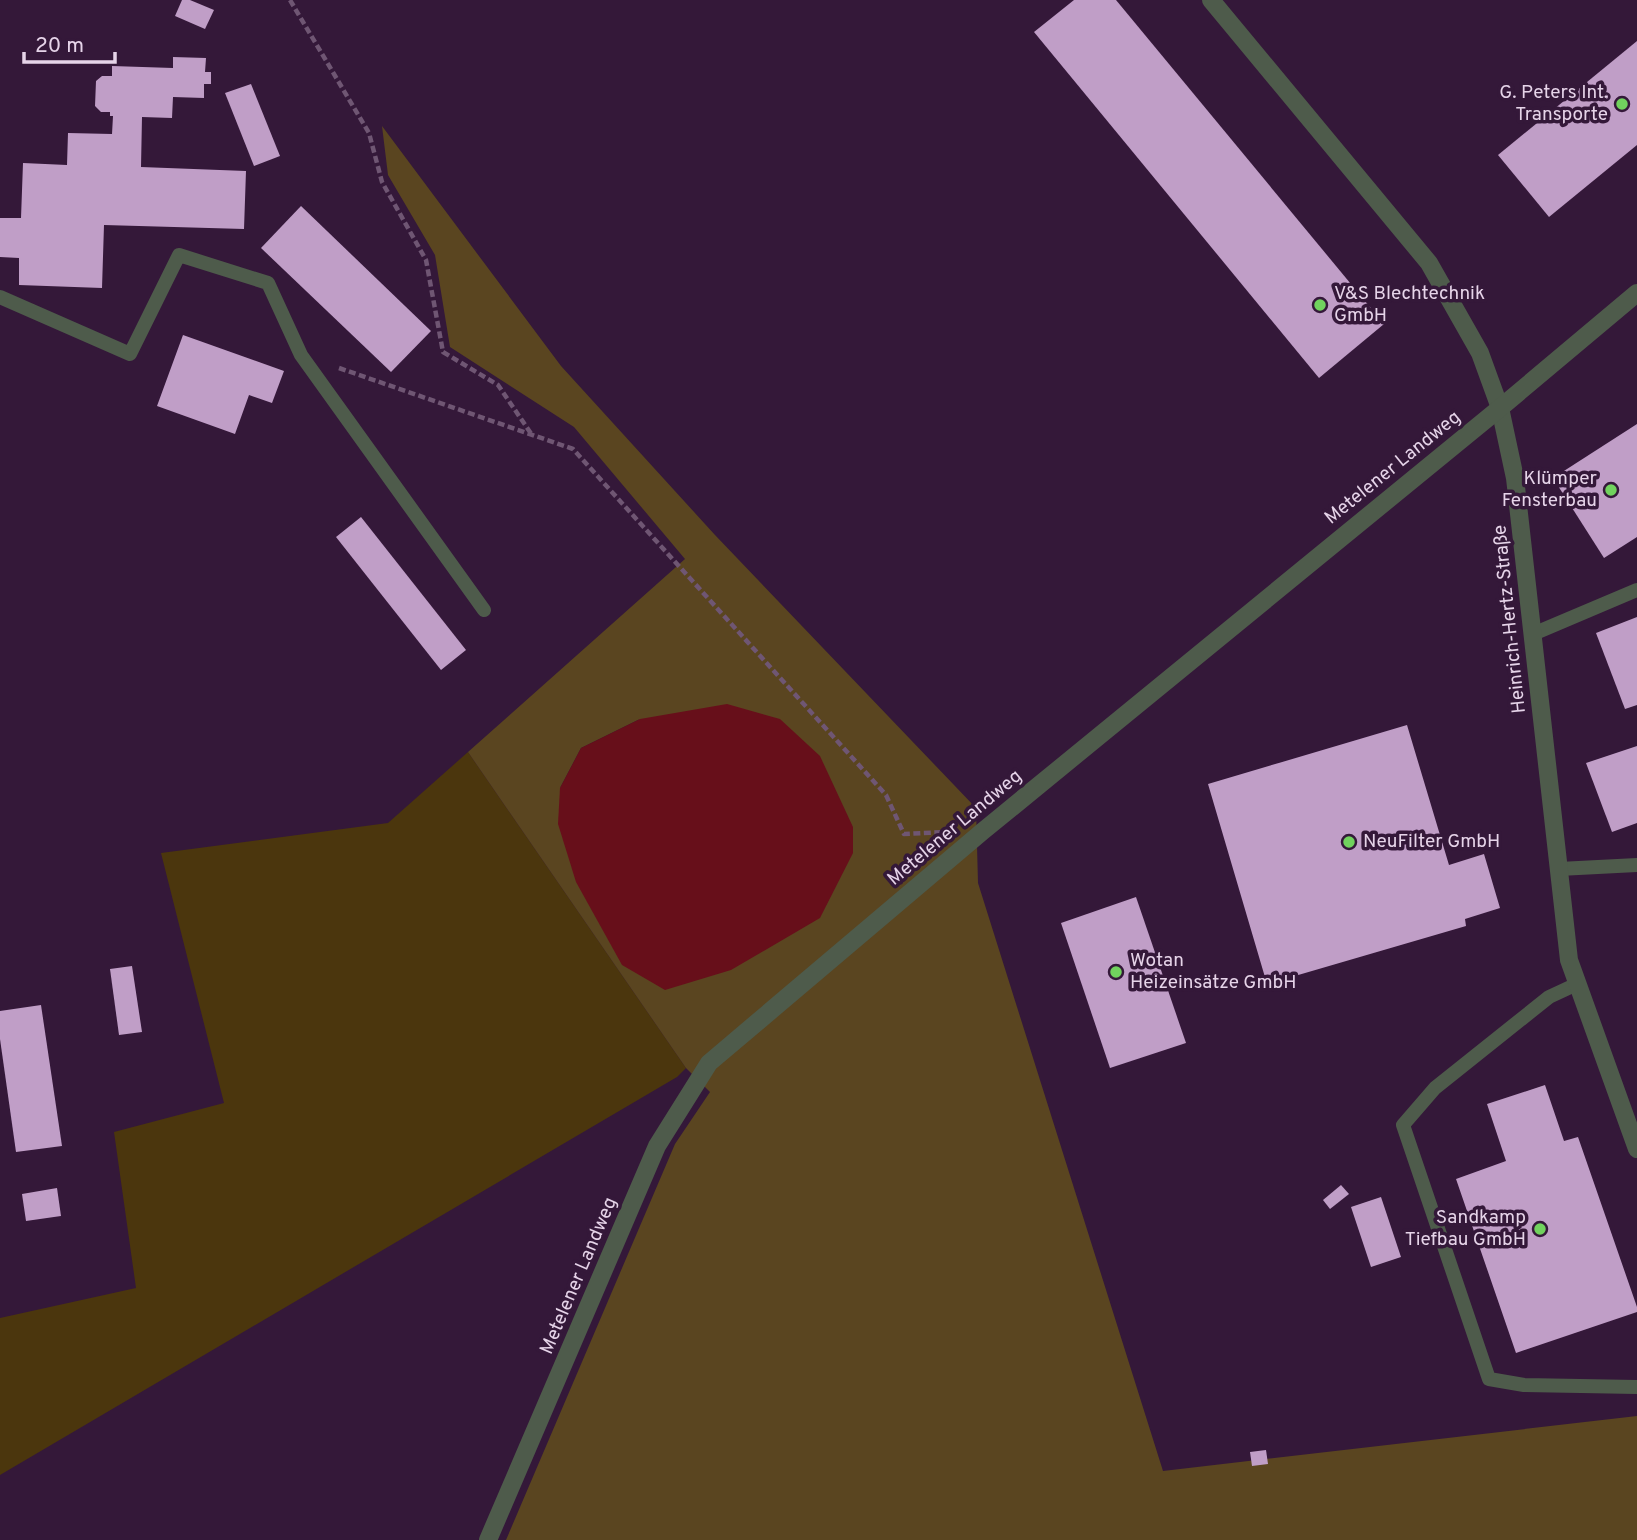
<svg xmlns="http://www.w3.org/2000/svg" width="1637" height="1540" viewBox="0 0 1637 1540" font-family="Overpass,sans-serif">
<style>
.green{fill:#4b360d}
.forest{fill:#5a4520;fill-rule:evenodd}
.water{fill:#670f1a}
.building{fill:#c09ec7}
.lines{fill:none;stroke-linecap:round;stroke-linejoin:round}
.path{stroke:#6f5673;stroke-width:4.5;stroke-dasharray:7 3.5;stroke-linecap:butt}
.service{stroke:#4e5b4b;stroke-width:14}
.minor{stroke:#4e5b4b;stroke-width:18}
.poi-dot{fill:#71d25e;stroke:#341839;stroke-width:2.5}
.labels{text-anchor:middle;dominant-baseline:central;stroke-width:7;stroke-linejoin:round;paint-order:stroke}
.poi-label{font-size:19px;fill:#e6d4e9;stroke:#341839;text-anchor:end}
.street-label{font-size:19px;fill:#e6d4e9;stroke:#341839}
</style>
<rect width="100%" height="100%" fill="#341839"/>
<!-- green -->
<polygon class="green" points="468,752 686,1068 677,1077 0,1475 0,1318 136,1288 114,1132 224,1103 161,853 388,823"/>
<!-- forest -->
<path class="forest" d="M382 126 561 366 715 535 976 808 978 883 1163 1471 1637 1416V1540H506L675 1144 710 1092 686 1068 468 752 685 559 574 427 450 347 435 255 388 175ZM640 719 560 788 581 748Z"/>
<!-- water -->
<polygon class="water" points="727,704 780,719 820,756 853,827 853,853 820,918 731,970 665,990 622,965 576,882 558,824 560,788 581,748 640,719"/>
<!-- building -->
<g class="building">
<polygon points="182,0 190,0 214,10 205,29 175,16"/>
<polygon points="1074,0 1116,0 1384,324 1319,378 1034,32"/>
<polygon points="1637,41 1637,145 1549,217 1498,155"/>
<polygon points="173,57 206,58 205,72 211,72 211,84 204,84 204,98 173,97 172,118 142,117 141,167 246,171 244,229 104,225 102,288 19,285 19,258 0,257 0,218 21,218 23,163 67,165 68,133 112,134 113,116 110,116 110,112 101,112 95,106 96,81 102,76 112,76 112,66 173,68"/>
<polygon points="251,84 280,156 254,166 225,93"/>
<polygon points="301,206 431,331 391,372 261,248"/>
<polygon points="183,335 284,371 272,403 249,395 235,434 157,406"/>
<polygon points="1637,424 1637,537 1604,558 1553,478"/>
<polygon points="361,517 466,650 441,670 336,537"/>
<polygon points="1637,617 1637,705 1625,709 1596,633"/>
<polygon points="1407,725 1449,865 1484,854 1500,908 1465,919 1466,926 1267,984 1208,784"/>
<polygon points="1637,746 1637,823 1612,832 1586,763"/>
<polygon points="1136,897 1186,1043 1110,1068 1061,923"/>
<polygon points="132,966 142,1032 119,1035 110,969"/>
<polygon points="41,1005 62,1146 16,1152 0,1039 0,1011"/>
<polygon points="1545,1085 1564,1141 1578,1137 1637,1307 1637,1312 1516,1353 1456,1179 1506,1161 1487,1104"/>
<polygon points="1341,1185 1349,1194 1330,1209 1323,1200"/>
<polygon points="57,1188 61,1216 26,1221 22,1194"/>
<polygon points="1381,1197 1401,1257 1371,1267 1351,1207"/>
<polygon points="1266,1450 1268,1464 1252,1466 1250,1452"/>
</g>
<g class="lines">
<!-- path -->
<g class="path">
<polyline points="290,0 369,133 382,182 426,260 443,352 498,385 532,435"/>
<polyline points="339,368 573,449 886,795 904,834 944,832"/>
</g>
<!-- service -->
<g class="service">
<polyline points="0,297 130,354 179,255 268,283 301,355 484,610"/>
<polyline points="1533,634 1637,590"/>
<polyline points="1559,869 1637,865"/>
<polyline points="1577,984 1549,997 1435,1088 1403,1125 1489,1379 1524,1385 1637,1387"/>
</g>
<!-- minor -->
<g class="minor">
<polyline points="1211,0 1429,263 1480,353 1500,408 1515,478 1569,960 1637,1149"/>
<polyline points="488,1540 657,1146 709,1063 983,831 1500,408 1637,293"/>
</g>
</g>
<!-- markers -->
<g class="poi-dot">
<circle cx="1622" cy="104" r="7"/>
<circle cx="1320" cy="305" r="7"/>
<circle cx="1611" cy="490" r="7"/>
<circle cx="1349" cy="842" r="7"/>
<circle cx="1116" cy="972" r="7"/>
<circle cx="1540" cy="1229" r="7"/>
</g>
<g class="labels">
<!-- poi labels -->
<g class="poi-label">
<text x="1608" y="93">G. Peters Int.<tspan x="1608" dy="22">Transporte</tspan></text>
<text x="1334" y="294" text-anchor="start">V&amp;S Blechtechnik<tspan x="1334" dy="22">GmbH</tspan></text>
<text x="1597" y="479">Klümper<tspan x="1597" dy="22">Fensterbau</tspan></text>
<text x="1363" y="842" text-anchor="start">NeuFilter GmbH</text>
<text x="1130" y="961" text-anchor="start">Wotan<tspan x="1130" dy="22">Heizeinsätze GmbH</tspan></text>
<text x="1526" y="1218">Sandkamp<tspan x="1526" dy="22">Tiefbau GmbH</tspan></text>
</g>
<!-- street labels -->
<g class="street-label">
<text transform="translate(1393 468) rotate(-39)">Metelener Landweg</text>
<text transform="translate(1510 619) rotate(-96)">Heinrich-Hertz-Straße</text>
<text transform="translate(955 828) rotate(-40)">Metelener Landweg</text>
<text transform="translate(579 1276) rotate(-67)">Metelener Landweg</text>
</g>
</g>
<!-- scale -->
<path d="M24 52v10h91v-10" fill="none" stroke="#e6d4e9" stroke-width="3.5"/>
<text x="35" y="52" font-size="21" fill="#e6d4e9" stroke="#341839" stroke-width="5" paint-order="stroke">20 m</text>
</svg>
